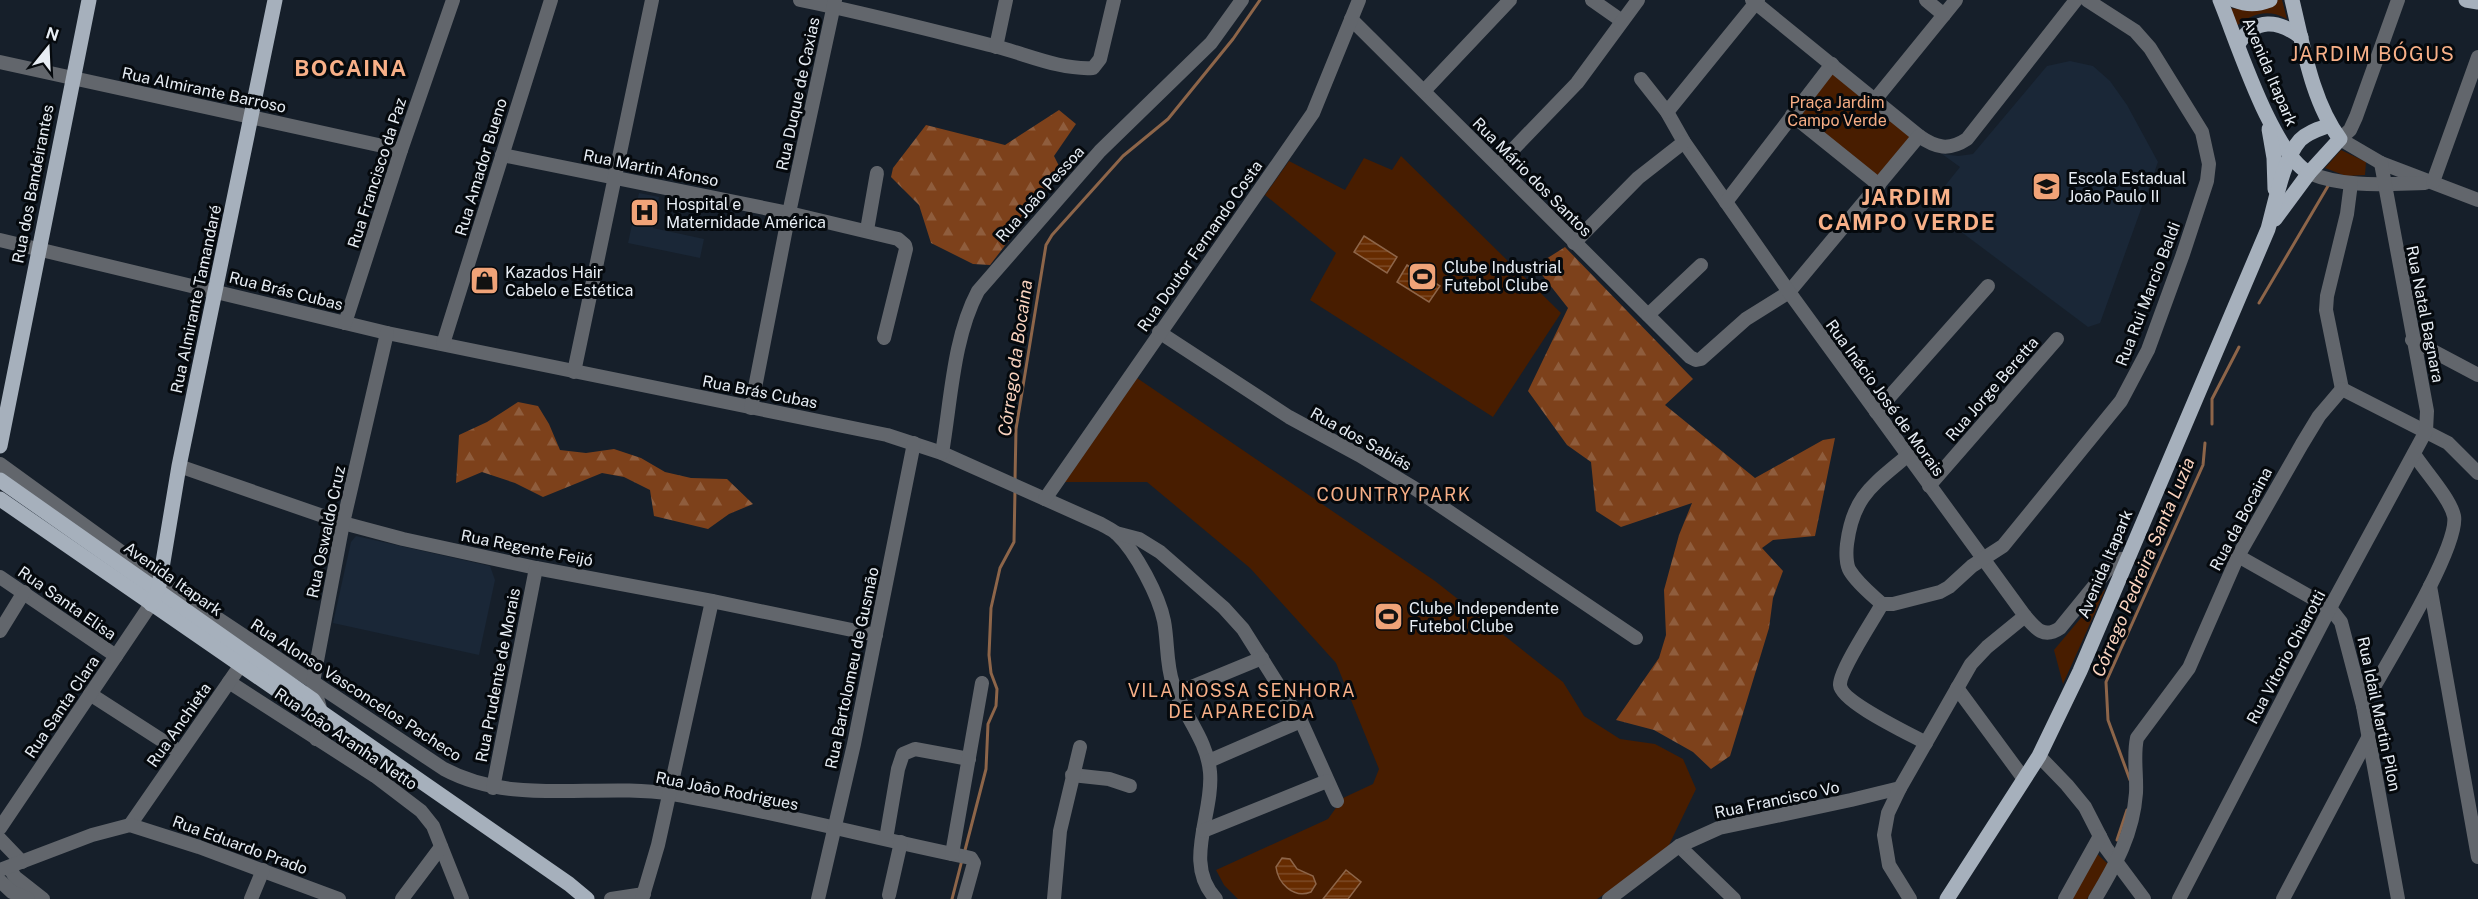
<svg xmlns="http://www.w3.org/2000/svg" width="2478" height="899" viewBox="0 0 2478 899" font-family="'Public Sans',sans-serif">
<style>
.built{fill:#1a2737}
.green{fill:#481d00}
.forest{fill:url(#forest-firs)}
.water{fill:url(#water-rules);stroke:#8d6549;stroke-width:1.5}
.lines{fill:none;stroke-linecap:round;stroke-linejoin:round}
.stream{stroke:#8d6549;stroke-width:3}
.minor{stroke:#62666c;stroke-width:14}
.major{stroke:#a6b0bc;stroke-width:15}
.labels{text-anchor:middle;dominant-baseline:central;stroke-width:6;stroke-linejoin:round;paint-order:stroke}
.street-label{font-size:16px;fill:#e7edf4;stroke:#05090d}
.park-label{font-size:16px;fill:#f7ae85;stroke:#05090d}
.poi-label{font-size:16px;fill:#e7edf4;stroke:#05090d;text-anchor:start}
.water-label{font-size:18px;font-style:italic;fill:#fad3bf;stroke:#05090d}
.neighbourhood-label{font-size:18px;letter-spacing:1.5px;fill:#f8b088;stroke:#05090d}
.quarter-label{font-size:20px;letter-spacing:1.5px;fill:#f8b088;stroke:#05090d}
.district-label{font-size:22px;font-weight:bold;letter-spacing:1.5px;fill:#f8b088;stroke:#05090d}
</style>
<defs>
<pattern id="forest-firs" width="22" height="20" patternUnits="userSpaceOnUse" patternTransform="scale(1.5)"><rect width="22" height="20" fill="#7d411b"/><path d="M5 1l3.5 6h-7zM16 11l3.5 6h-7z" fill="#8f5d3d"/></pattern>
<pattern id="water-rules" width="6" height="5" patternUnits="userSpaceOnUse" patternTransform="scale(1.5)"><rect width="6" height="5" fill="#662b00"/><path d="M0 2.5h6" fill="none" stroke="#7c4a26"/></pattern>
</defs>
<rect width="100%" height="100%" fill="#161f2a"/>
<!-- built -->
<g class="built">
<polygon points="2070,61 2093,66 2110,81 2127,105 2158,162 2100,323 2088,327 1928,207 1960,167 1942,154 1958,156 1973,154 2047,66"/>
<polygon points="639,193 659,197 653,228 704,239 700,258 628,243"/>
<polygon points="356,536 490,566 495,580 479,655 333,623 351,542"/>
</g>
<!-- green -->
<g class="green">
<path d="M2278 0H2282L2287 19C2267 8 2251 14 2234 28L2227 8 2256 10Z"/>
<polygon points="1832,68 1914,138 1878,182 1795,115"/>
<polygon points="2341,150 2366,162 2365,175 2346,176 2325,168"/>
<polygon points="1401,156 1561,313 1493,417 1310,300 1336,253 1265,195 1289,161 1345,190 1364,158 1392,170"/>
<polygon points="1137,378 1435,581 1563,682 1584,716 1620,739 1655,744 1683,759 1696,789 1669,845 1647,866 1597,899 1238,899 1224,885 1216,870 1328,819 1343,798 1373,784 1379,769 1336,663 1250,568 1147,482 1060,482"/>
<polygon points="2106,588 2063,684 2054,650"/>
<polygon points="2095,852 2108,864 2087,899 2069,899"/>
</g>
<!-- forest -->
<g class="forest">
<polygon points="1059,110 1076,124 1054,156 1062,172 990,265 973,264 931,243 919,205 891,177 893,168 926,125 1005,145"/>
<polygon points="1565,247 1693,379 1665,405 1755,478 1823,440 1835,438 1815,536 1773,540 1762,548 1783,571 1773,598 1769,628 1730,756 1711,769 1693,752 1654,730 1616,720 1659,658 1666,635 1664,590 1679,535 1692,503 1621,527 1596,511 1591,462 1567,445 1528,391 1568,308 1535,266"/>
<polygon points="518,402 538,406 549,424 560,450 586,453 614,449 641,458 665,472 691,478 727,479 753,504 729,514 708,529 654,516 650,490 624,477 602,473 543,497 515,483 482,472 456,483 459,435 487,422"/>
</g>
<!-- water -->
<g class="water">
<polygon points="1364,236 1397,257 1387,273 1354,252"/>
<polygon points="1407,265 1440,286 1429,302 1397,282"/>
<path d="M1282 858 1290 859 1297 869 1313 876 1316 884 1311 892C1293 899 1278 883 1276 867Z"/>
<polygon points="1346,870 1361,882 1348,899 1323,899"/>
</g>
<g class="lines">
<!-- stream -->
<g class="stream">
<polyline points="2259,303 2328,186"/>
<polyline points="2212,424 2212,399 2239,347"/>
<polyline points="1015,480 1016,429 1046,245 1052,235 1123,156 1168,119 1233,39 1260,0"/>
<polyline points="2130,780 2108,720 2106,682 2203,465 2205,443"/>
<polyline points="2117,840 2127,810"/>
<polyline points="964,854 986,769 988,724 996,706 997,689 991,673 989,655 991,608 1000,568 1014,542 1015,490"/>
<polyline points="952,899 962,860"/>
</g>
<!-- minor -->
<g class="minor">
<path d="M800 0C865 13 930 30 994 46 1026 54 1060 70 1093 68L1100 59 1114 0"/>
<polyline points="1592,0 1622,21"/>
<path d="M1752 0 1919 136C1936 148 1949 151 1967 139L2076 0"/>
<polyline points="1926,0 1944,15"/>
<polyline points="2398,0 2356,117 2350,130 2340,139 2381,163 2478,200"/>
<polyline points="1351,19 1690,357 1696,360 1701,359 1746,319 1789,292 1919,136"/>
<polyline points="996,47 1006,0"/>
<polyline points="0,62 401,150"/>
<path d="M1641 79 1667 112 1684 142 1789 292 2025 616C2036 629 2044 639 2060 628L2113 563 2121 559H2127"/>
<polyline points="1424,91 1510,0"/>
<polyline points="1874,101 1956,0"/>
<polyline points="1667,112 1758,0"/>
<polyline points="1792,115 1879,185"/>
<polyline points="502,155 789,213 898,239 905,245 906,249 884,338"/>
<polyline points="1498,165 1577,83 1638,0"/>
<path d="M2309 173C2345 188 2386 184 2425 183"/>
<polyline points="2433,182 2478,57"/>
<polyline points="1726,202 1832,64"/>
<polyline points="867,230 877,173"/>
<path d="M0 240 387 333 887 435 942 453 1101 524C1106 527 1113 530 1117 534 1136 552 1159 596 1164 621 1168 642 1166 664 1173 684 1183 715 1207 739 1210 772 1214 814 1182 863 1216 899"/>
<polyline points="1574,243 1638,178 1684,142"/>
<polyline points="1648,315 1701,265"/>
<polyline points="345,323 401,150 453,0"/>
<polyline points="1159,332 1289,417 1359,455 1414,488 1636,638"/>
<polyline points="2412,340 2478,375"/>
<polyline points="443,344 551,0"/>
<polyline points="574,372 652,0"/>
<polyline points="2342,389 2326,310 2327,296 2347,214 2351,183"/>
<polyline points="2342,389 2448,443 2478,473"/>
<polyline points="751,408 789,213 835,0"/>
<polyline points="1876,412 1988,286"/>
<path d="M942 453C951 401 953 338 978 291L1100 151 1211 43 1242 0"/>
<path d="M1907 456C1873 485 1853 496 1847 544 1846 552 1846 565 1850 571 1858 584 1871 594 1882 604 1874 619 1839 671 1840 685 1841 702 1910 734 1926 743"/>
<path d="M0 464 160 580 444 769C515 807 596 782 672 794 773 811 872 838 971 858L974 863 964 899"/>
<polyline points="179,466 343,523 403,539 536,568 712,601 876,635"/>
<polyline points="1929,486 2057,339"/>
<polyline points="1045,499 1313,113 1359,0"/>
<polyline points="1116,533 1139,539 1160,552 1224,608 1243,629 1301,721 1337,801"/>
<polyline points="2238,556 2330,608 2341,622 2363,706 2398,899"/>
<polyline points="0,577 116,656"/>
<polyline points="2430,586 2478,857"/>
<polyline points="1882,604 1893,604 1940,592 1949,587 1972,566 2003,546 2121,401 2148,350 2183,254 2207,181 2209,164 2202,132 2150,48 2135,31 2087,0"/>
<polyline points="0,631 24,592"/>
<polyline points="229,682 375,776 421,811 433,826 462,899"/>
<polyline points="1957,688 2024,779"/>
<polyline points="1177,693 1262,658"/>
<polyline points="90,694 180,752"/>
<path d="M2363 706C2381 673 2460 547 2454 516 2450 498 2424 470 2414 454"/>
<polyline points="316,739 321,712 313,682 343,523 387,333"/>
<polyline points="2039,756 2067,785 2085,807 2106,848 2144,899"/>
<polyline points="1209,761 1301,721"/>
<polyline points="1072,775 1109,779 1130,786"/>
<polyline points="493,788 536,568"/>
<polyline points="130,825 247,656"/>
<polyline points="0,828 151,604"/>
<polyline points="1203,831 1327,781"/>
<polyline points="0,839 22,862"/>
<polyline points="886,839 898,769 903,754 915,749 969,759"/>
<polyline points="1679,846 1734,899"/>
<polyline points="952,854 982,683"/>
<polyline points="9,867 15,877 43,899"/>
<polyline points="0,870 92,835 130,825 199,847 339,899"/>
<polyline points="0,881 12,892 28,899"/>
<polyline points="889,895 901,842"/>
<polyline points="251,899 263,870"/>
<polyline points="402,899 441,847"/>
<polyline points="611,899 644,894"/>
<polyline points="642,899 658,845 712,601"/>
<polyline points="818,899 854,744 914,443"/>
<polyline points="1054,899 1060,831 1080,747"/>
<polyline points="1609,899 1679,846 1719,828 1851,800 1900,788"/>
<polyline points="1910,899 1889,865 1884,835 1888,813 1900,788 1971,664 1987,647 2025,616"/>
<polyline points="2065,899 2100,836"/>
<path d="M2095 899C2116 864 2133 834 2136 793 2137 774 2133 756 2137 738L2189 668 2238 556 2302 444 2319 416 2342 389"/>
<polyline points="2179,899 2330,608 2426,431 2427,411 2381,163"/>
<polyline points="2283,899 2368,738"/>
</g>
<!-- major -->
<g class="major">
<path d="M2220 0C2237 41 2272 153 2309 173"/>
<path d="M2234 0C2247 5 2257 5 2270 0"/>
<polyline points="2466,0 2478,2"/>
<path d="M2238 44C2256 17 2278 20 2301 37"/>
<polyline points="2269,129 2274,158 2275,189"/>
<path d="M2275 219 2309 173 2340 139C2312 102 2303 45 2292 0"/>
<polyline points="0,446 89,0"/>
<polyline points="0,480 313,700 321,712 569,884 587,899"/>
<polyline points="0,499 306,710 321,712"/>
<polyline points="151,604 158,590 160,580 179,466 275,0"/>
<path d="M1947 899 2039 756 2080 671 2268 229C2275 204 2283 159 2300 140 2308 132 2319 129 2330 125"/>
</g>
</g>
<!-- icons -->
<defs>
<symbol id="school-square" viewBox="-11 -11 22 22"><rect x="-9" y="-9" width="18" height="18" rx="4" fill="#f0a378" stroke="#05090d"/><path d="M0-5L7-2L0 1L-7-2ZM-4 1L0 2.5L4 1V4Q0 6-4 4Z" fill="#111"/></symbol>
<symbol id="hospital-square" viewBox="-11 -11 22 22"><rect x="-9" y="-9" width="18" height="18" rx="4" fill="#f0a378" stroke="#05090d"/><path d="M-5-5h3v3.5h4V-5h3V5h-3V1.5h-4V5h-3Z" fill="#111"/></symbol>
<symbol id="stadium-square" viewBox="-11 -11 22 22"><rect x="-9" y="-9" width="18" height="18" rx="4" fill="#f0a378" stroke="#05090d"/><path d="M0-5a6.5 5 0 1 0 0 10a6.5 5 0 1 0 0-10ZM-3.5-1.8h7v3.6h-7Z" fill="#111"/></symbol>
<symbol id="shop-square" viewBox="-11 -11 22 22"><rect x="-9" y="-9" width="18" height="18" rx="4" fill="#f0a378" stroke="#05090d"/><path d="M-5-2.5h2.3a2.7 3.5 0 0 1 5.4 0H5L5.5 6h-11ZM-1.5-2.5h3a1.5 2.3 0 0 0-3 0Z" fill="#111"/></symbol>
</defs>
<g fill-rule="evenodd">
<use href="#school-square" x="2030" y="170" width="33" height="33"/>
<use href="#hospital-square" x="628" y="196" width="33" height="33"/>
<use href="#stadium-square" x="1406" y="260" width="33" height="33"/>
<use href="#shop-square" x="468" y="264" width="33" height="33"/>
<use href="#stadium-square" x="1372" y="600" width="33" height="33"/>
</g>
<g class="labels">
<!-- street labels -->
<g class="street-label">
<text transform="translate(2270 72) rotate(67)">Avenida Itapark</text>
<text transform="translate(204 90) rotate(12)">Rua Almirante Barroso</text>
<text transform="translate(798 94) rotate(-78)">Rua Duque de Caxias</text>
<text transform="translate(481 167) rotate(-73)">Rua Amador Bueno</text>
<text transform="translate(651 168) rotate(11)">Rua Martin Afonso</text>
<text transform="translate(377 173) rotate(-72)">Rua Francisco da Paz</text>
<text transform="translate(1532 177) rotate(45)">Rua Mário dos Santos</text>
<text transform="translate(33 184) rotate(-79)">Rua dos Bandeirantes</text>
<text transform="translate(1040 194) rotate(-48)">Rua João Pessoa</text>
<text transform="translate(1200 246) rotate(-55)">Rua Doutor Fernando Costa</text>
<text transform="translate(286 291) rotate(14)">Rua Brás Cubas</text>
<text transform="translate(2148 294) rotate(-69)">Rua Rui Marcio Baldi</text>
<text transform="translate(196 299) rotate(-78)">Rua Almirante Tamandaré</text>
<text transform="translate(2425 314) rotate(79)">Rua Natal Bagnara</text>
<text transform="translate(1992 389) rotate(-49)">Rua Jorge Beretta</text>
<text transform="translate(760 392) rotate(11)">Rua Brás Cubas</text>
<text transform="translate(1885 398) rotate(54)">Rua Inácio José de Morais</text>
<text transform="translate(1361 439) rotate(29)">Rua dos Sabiás</text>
<text transform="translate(2241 519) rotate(-62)">Rua da Bocaina</text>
<text transform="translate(326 532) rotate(-78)">Rua Oswaldo Cruz</text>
<text transform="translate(527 548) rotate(11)">Rua Regente Feijó</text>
<text transform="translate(2105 564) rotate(-67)">Avenida Itapark</text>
<text transform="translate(173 579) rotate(35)">Avenida Itapark</text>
<text transform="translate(67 603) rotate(35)">Rua Santa Elisa</text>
<text transform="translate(2286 657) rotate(-62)">Rua Vitorio Chiarotti</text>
<text transform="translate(852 668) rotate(-78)">Rua Bartolomeu de Gusmão</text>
<text transform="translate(498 675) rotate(-79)">Rua Prudente de Morais</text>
<text transform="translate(356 690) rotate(33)">Rua Alonso Vasconcelos Pacheco</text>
<text transform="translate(62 707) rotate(-56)">Rua Santa Clara</text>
<text transform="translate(2379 714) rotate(78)">Rua Idail Martin Pilon</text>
<text transform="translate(179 725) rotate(-55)">Rua Anchieta</text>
<text transform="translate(346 739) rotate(34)">Rua João Aranha Netto</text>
<text transform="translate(727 791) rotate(11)">Rua João Rodrigues</text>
<text transform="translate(1777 800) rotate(-12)">Rua Francisco Vo</text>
<text transform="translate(240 845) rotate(20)">Rua Eduardo Prado</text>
</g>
<!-- park labels -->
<g class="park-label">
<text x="1837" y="102">Praça Jardim<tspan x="1837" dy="18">Campo Verde</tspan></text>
</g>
<!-- poi labels -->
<g class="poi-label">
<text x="2068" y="178">Escola Estadual<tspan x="2068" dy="18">João Paulo II</tspan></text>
<text x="666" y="204">Hospital e<tspan x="666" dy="18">Maternidade América</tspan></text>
<text x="1444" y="267">Clube Industrial<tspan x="1444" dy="18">Futebol Clube</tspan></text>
<text x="505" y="272">Kazados Hair<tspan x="505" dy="18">Cabelo e Estética</tspan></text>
<text x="1409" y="608">Clube Independente<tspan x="1409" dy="18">Futebol Clube</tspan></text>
</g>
<!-- water labels -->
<g class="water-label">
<text transform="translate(1015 358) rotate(-82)">Córrego da Bocaina</text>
<text transform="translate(2143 567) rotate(-67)">Córrego Pedreira Santa Luzia</text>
</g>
<!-- neighbourhood labels -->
<g class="neighbourhood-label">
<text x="1394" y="494">COUNTRY PARK</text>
<text x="1242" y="690">VILA NOSSA SENHORA<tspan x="1242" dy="21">DE APARECIDA</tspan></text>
</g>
<!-- quarter labels -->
<g class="quarter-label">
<text x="2373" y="54">JARDIM BÓGUS</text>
</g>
<!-- district labels -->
<g class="district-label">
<text x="351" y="68">BOCAINA</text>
<text x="1907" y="197">JARDIM<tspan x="1907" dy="25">CAMPO VERDE</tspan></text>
</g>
</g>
<!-- north arrow -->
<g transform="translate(48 48) rotate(18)" stroke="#05090d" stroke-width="4.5" paint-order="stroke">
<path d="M0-4.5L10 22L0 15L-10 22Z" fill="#e7edf4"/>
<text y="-9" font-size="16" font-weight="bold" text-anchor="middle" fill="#e7edf4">N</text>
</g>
</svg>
